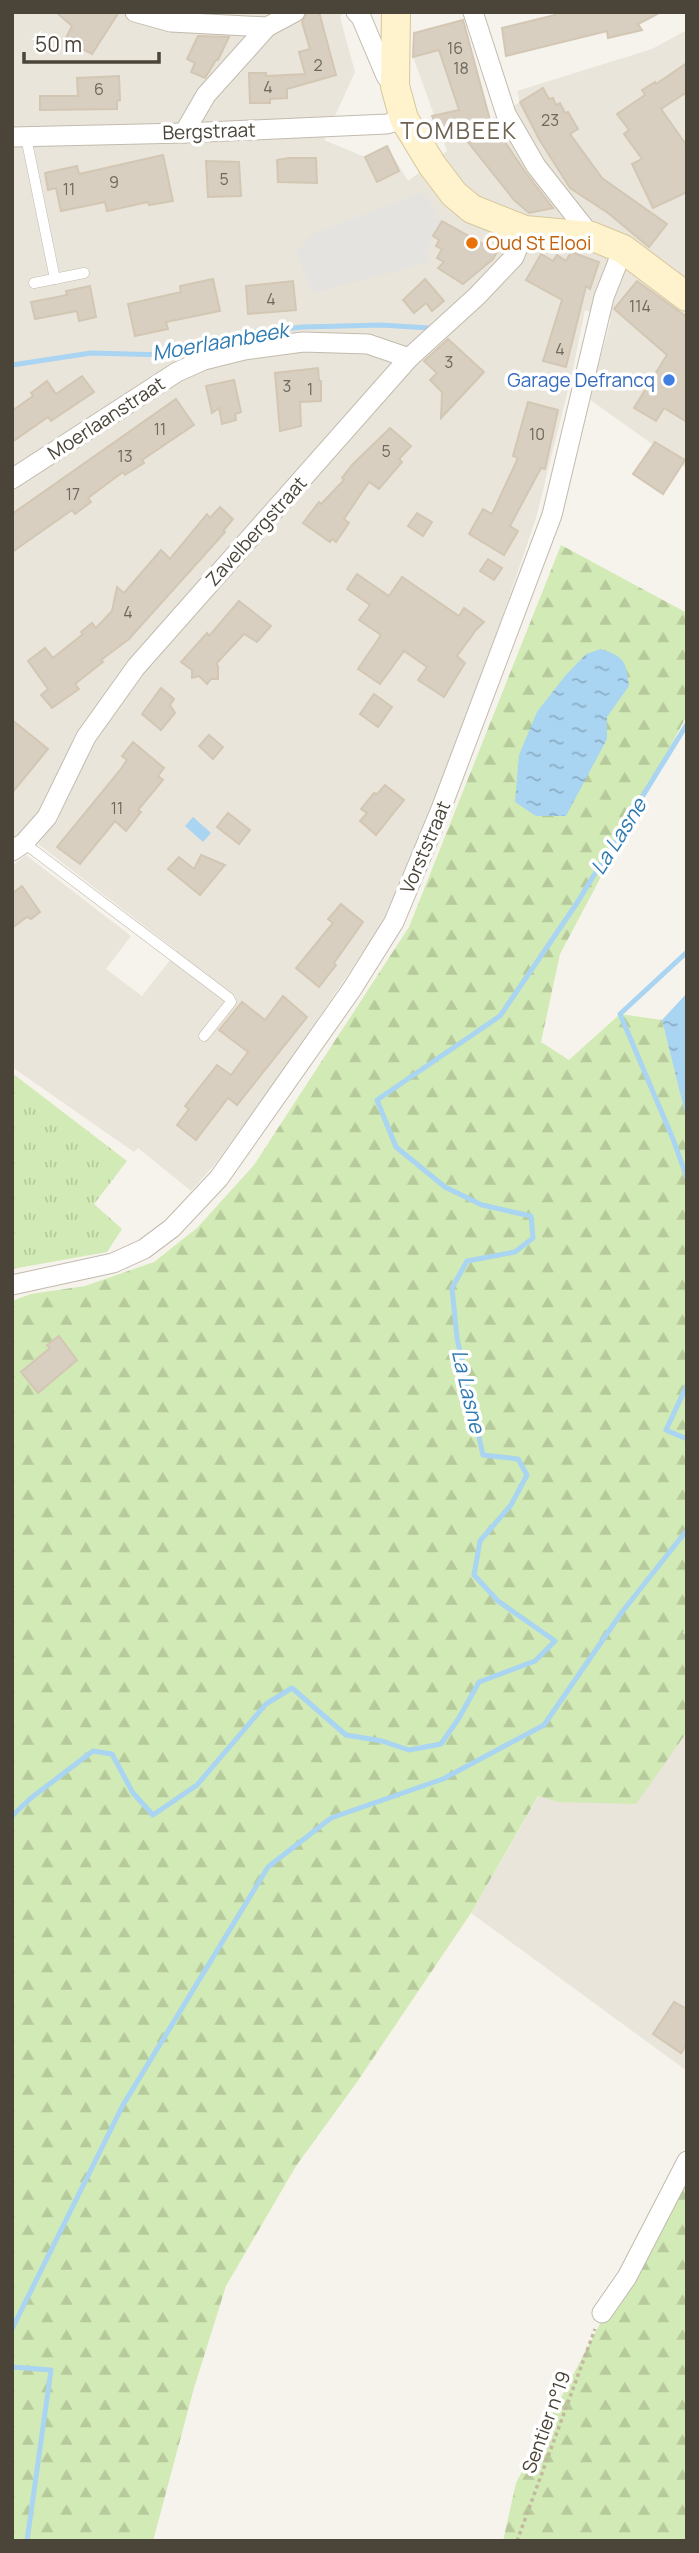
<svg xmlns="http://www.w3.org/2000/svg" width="699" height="2553" viewBox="0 0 699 2553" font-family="Manrope,sans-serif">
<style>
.residential{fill:#eae5da}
.grass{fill:url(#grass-tufts)}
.forest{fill:url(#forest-firs)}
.parking{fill:#e5e3e0}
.water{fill:url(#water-ripples)}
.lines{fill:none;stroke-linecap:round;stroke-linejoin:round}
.stream{stroke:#a9d4f2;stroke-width:5}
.building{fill:#d8cfc1;stroke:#d3c7b4;stroke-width:2}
.lane-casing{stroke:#c2bbae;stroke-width:11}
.street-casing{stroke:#c2bbae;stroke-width:21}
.secondary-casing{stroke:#d6c79b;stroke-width:30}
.path{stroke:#c4b79f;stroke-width:3.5;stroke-dasharray:3.5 3.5;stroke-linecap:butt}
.lane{stroke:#fff;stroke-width:10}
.street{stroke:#fff;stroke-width:19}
.secondary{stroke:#fff3cd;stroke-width:28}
.food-dot{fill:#e8710a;stroke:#fff;stroke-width:2.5}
.shop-dot{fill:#3f7fe0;stroke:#fff;stroke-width:2.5}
.labels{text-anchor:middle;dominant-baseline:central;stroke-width:7;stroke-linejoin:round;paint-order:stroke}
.number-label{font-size:16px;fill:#6e675b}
.street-label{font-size:19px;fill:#4b4439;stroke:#fff}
.food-label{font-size:19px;fill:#c56008;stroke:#fff;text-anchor:start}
.shop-label{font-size:19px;fill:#366cbe;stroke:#fff;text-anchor:end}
.water-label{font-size:21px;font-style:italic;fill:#2e7ab2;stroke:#fff}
.quarter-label{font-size:23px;letter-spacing:2px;fill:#6e6250;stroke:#fff}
</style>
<defs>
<pattern id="grass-tufts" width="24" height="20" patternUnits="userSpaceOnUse" patternTransform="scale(1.75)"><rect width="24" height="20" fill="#d2eab5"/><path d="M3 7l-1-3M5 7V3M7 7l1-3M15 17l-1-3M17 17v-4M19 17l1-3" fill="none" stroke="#b6ca9c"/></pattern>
<pattern id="forest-firs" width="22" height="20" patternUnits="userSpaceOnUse" patternTransform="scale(1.75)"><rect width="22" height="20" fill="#d2eab5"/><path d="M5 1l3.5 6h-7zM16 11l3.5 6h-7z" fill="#b6ca9c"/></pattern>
<pattern id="water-ripples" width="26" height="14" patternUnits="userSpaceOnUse" patternTransform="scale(1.75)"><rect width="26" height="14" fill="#a9d4f2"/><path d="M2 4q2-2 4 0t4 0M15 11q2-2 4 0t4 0" fill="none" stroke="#8caec5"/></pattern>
</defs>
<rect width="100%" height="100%" fill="#f6f3ec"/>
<!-- residential -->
<g class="residential">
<polygon points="12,12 343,12 340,17 355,72 324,140 365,157 387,146 408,181 447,151 413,57 414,33 464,20 490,120 520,102 517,91 652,49 685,31 687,34 687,469 589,399 611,319 585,310 572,374 536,518 447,781 386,918 276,1081 216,1163 191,1191 138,1148 134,1152 12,1067 12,866 26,855 131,936 106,969 142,996 177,951 38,844 59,817 48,802 12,844"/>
<polygon points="687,1621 687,2071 471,1913 553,1771"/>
</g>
<!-- grass -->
<polygon class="grass" points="12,1073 127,1161 94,1204 122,1229 107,1252 12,1269"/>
<!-- forest -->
<g class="forest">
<polygon points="561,545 687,613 687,715 560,954 541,1042 569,1060 620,1014 662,1020 687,1118 687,1627 683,1633 687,1636 687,1732 636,1804 558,1802 538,1796 471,1913 357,2082 296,2166 226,2286 194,2388 153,2541 12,2541 12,1301 31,1294 85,1286 154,1262 197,1228 254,1165 409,927"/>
<polygon points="687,2159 687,2541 503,2541 516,2483"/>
</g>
<!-- parking -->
<polygon class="parking" points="423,192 442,221 426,252 431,262 313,293 296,253 312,234"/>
<!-- water -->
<g class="water">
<path d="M601 649C625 657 626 662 629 686L607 717V739L566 816H536L515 802 519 755 537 712 565 676 586 654Z"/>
<polygon points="193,817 211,833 203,842 185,826"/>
<polygon points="687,993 687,1121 662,1020"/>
</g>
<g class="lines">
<!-- stream -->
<g class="stream">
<polyline points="12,365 91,353 166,355 242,333 303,327 381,325 429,328"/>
<polyline points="687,952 620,1014 673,1139 687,1178"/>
<polyline points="687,1385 666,1430 687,1439"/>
<polyline points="12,1816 31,1798 93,1751 112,1754 133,1793 153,1815 197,1785 266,1704 292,1688 346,1735 382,1741 409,1750 441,1744 459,1718 479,1682 535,1661 555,1641 498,1601 474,1575 480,1541 511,1505 527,1475 518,1459 483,1455 457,1338 452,1288 467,1261 515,1252 533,1238 531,1216 482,1205 445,1187 396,1147 377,1100 500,1016 575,906 687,724"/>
<polyline points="12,2329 123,2105 268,1867 331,1818 443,1779 544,1725 622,1612 687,1530"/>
<polyline points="12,2367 51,2370 27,2541"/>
</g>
</g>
<!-- building -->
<g class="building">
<polygon points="56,12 119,12 92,54 65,40 72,26"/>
<polygon points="307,12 319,12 336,75 287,89 287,98 270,99 270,103 250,103 249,73 266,73 266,76 305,74 299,52 310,49 302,22"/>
<polygon points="554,12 661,12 638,24 642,30 608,38 607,31 506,56 502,28 555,15"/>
<polygon points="463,20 490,120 526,173 553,208 529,213 514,200 455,126 439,130 432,116 459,110 439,50 413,57 414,33"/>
<polygon points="198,36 229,37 218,60 216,60 205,78 191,72 195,63 187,59"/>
<polygon points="687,63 687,92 661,109 687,146 687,192 653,208 632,164 642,159 624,134 629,130 617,114 645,95 642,90 655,82 656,84"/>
<polygon points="119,76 120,100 117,101 117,109 40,110 40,96 78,96 77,78"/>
<polygon points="543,88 549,99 553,98 556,105 560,103 565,113 568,112 578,129 570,134 602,178 667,224 649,247 608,213 570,188 539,139 520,102"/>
<polygon points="387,146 399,171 377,182 365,157"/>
<polygon points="163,155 173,201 149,205 148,202 107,211 105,202 61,211 56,188 48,190 45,173 77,166 79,174"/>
<polygon points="289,158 316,158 317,183 278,182 277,160"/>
<polygon points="206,161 239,162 241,196 208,197"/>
<polygon points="442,221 497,252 493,259 463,284 438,268 444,262 437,258 442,249 436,246 439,240 433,236"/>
<polygon points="571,252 599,262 590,289 586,286 566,367 543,361 562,300 526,280 541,254 553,261 557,255 566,261"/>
<polygon points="213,279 220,311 166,322 168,329 135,336 128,304 181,292 180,286"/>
<polygon points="425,279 444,301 432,311 426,303 414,313 403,300"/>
<polygon points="293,281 296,310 248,314 246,286"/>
<polygon points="637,281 687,317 687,422 664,408 656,421 634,408 667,355 614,309"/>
<polygon points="90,286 96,317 79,321 77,311 35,319 31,302 67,295 66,291"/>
<polygon points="448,339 484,372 441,418 442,392 430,380 437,373 424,361"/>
<polygon points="318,368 319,381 321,381 321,401 300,402 301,426 280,431 275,373"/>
<polygon points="82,376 94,392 51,421 48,417 12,442 12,411 33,396 31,393 47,381 56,394"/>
<polygon points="234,380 241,412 235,414 236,420 222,424 219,408 212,413 206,386"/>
<polygon points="176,399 194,425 142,460 144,463 125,475 123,472 88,498 91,502 75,514 72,510 12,552 12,514"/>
<polygon points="528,402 558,410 545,469 541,468 510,526 518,531 504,555 469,534 483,509 492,514 518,458 513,456"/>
<polygon points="390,428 411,446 399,459 402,462 379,489 369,482 344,519 349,523 336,542 332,539 330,542 303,523 319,502 321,504 344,480 342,478 352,465"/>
<polygon points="655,442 685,460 663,494 633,474"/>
<polygon points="220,507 233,519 223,531 225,532 129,639 101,660 103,662 75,684 79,689 52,708 41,695 48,689 28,661 45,648 53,658 83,634 81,632 92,623 96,628 112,611 117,587 124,593 161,550 170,559 207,514 210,518"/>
<polygon points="417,513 432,522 423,536 408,526"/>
<polygon points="488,559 502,568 494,580 480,571"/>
<polygon points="357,574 389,596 402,577 459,616 464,608 484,622 476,630 457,656 465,663 444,697 418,680 427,667 404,651 380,684 358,669 381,635 359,620 370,605 347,589"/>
<polygon points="239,601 271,626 257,642 244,634 216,664 218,666 218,679 211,679 207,684 199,676 192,678 192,670 181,662 207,633 209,636"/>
<polygon points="161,688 174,699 170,705 175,713 161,730 142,714"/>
<polygon points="374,694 392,707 378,727 360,714"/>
<polygon points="12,720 48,749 12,793"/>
<polygon points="209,735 223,747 213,759 199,746"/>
<polygon points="133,742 164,768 158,776 163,780 138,810 141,812 126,831 115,821 80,864 57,847 121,769 127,760 122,756"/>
<polygon points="385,785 404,800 376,835 360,821 367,813 361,809 374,793 377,794"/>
<polygon points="228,813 250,830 239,844 217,827"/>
<polygon points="201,855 225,865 200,895 168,869 179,857 194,869"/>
<polygon points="22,886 40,912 31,919 27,917 12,928 12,894"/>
<polygon points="341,904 363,922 334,963 336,965 319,987 296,968 333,923 328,919"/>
<polygon points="283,996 307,1017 237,1105 228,1098 196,1140 177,1125 189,1109 185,1106 217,1065 231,1075 248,1052 219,1030 242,1002 265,1020"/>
<polygon points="59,1336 77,1360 38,1393 21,1372 50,1348 47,1345"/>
<polygon points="674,2002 687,2009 687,2044 681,2053 653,2034"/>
</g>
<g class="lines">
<defs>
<g id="lane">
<polyline points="26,137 55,279"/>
<polyline points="34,283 84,273"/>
<polyline points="24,843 229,998 231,1002 204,1036"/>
</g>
<g id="street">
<polyline points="135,12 171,22 267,27 295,12"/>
<polyline points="356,12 361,17 386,76 394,86"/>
<polyline points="473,12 506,114 536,166 591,236"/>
<polyline points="184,133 206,95 267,27"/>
<polyline points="12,137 184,133 387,124 404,119"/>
<polyline points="12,479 177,372 204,360 244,350 303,342 368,344 409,358"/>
<polyline points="12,851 24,843 47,817 86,737 136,667 409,358 477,296 514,257 525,230"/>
<polyline points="12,1285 113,1263 144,1249 172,1228 219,1178 352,989 394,922 441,809 552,515 604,297 623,249"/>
<polyline points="602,2313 627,2277 687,2161"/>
</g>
<polyline id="secondary" points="396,12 395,86 404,119 432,165 454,194 472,209 525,230 591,236 623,249 687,297"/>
</defs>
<!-- lane casing -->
<use href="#lane" class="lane-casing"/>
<!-- street casing -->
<use href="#street" class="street-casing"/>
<!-- secondary casing -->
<use href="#secondary" class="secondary-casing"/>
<!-- path -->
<polyline class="path" points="517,2541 595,2329"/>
<!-- lane -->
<use href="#lane" class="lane"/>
<!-- street -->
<use href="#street" class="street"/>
<!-- secondary -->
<use href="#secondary" class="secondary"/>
</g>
<!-- markers -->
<circle class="food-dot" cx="472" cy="243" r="7"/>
<circle class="shop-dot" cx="669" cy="380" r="7"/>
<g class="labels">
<!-- number labels -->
<g class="number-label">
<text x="455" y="48">16</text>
<text x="318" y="65">2</text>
<text x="461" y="68">18</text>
<text x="268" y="87">4</text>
<text x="99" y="89">6</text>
<text x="550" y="120">23</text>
<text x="224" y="179">5</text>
<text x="114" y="182">9</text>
<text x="69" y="189">11</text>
<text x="271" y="299">4</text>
<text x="640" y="306">114</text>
<text x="560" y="349">4</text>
<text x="449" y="362">3</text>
<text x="287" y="386">3</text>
<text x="310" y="389">1</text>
<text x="160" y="429">11</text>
<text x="537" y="434">10</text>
<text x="386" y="451">5</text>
<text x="125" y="456">13</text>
<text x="73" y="494">17</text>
<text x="128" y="612">4</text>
<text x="117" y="808">11</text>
</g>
<!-- street labels -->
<g class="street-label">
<text transform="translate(209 131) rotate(-2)">Bergstraat</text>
<text transform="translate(106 418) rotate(-33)">Moerlaanstraat</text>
<text transform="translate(256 531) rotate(-48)">Zavelbergstraat</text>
<text transform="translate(425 847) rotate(-67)">Vorststraat</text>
<text transform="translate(546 2422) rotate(-70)">Sentier n°19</text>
</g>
<!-- food labels -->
<g class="food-label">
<text x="486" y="243">Oud St Elooi</text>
</g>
<!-- shop labels -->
<g class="shop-label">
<text x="655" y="380">Garage Defrancq</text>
</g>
<!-- water labels -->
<g class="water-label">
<text transform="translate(220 341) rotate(-10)">Moerlaanbeek</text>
<text transform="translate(618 836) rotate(-58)">La Lasne</text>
<text transform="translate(469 1391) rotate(77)">La Lasne</text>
</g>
<!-- quarter labels -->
<g class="quarter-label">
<text x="459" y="130">TOMBEEK</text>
</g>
</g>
<!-- border -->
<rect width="699" height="2553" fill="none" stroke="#4b4439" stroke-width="28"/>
<!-- scale -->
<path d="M24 52v10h135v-10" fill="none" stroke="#4b4439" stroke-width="3.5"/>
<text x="35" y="52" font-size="21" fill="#4b4439" stroke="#ffffff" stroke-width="5" paint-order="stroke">50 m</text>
</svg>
